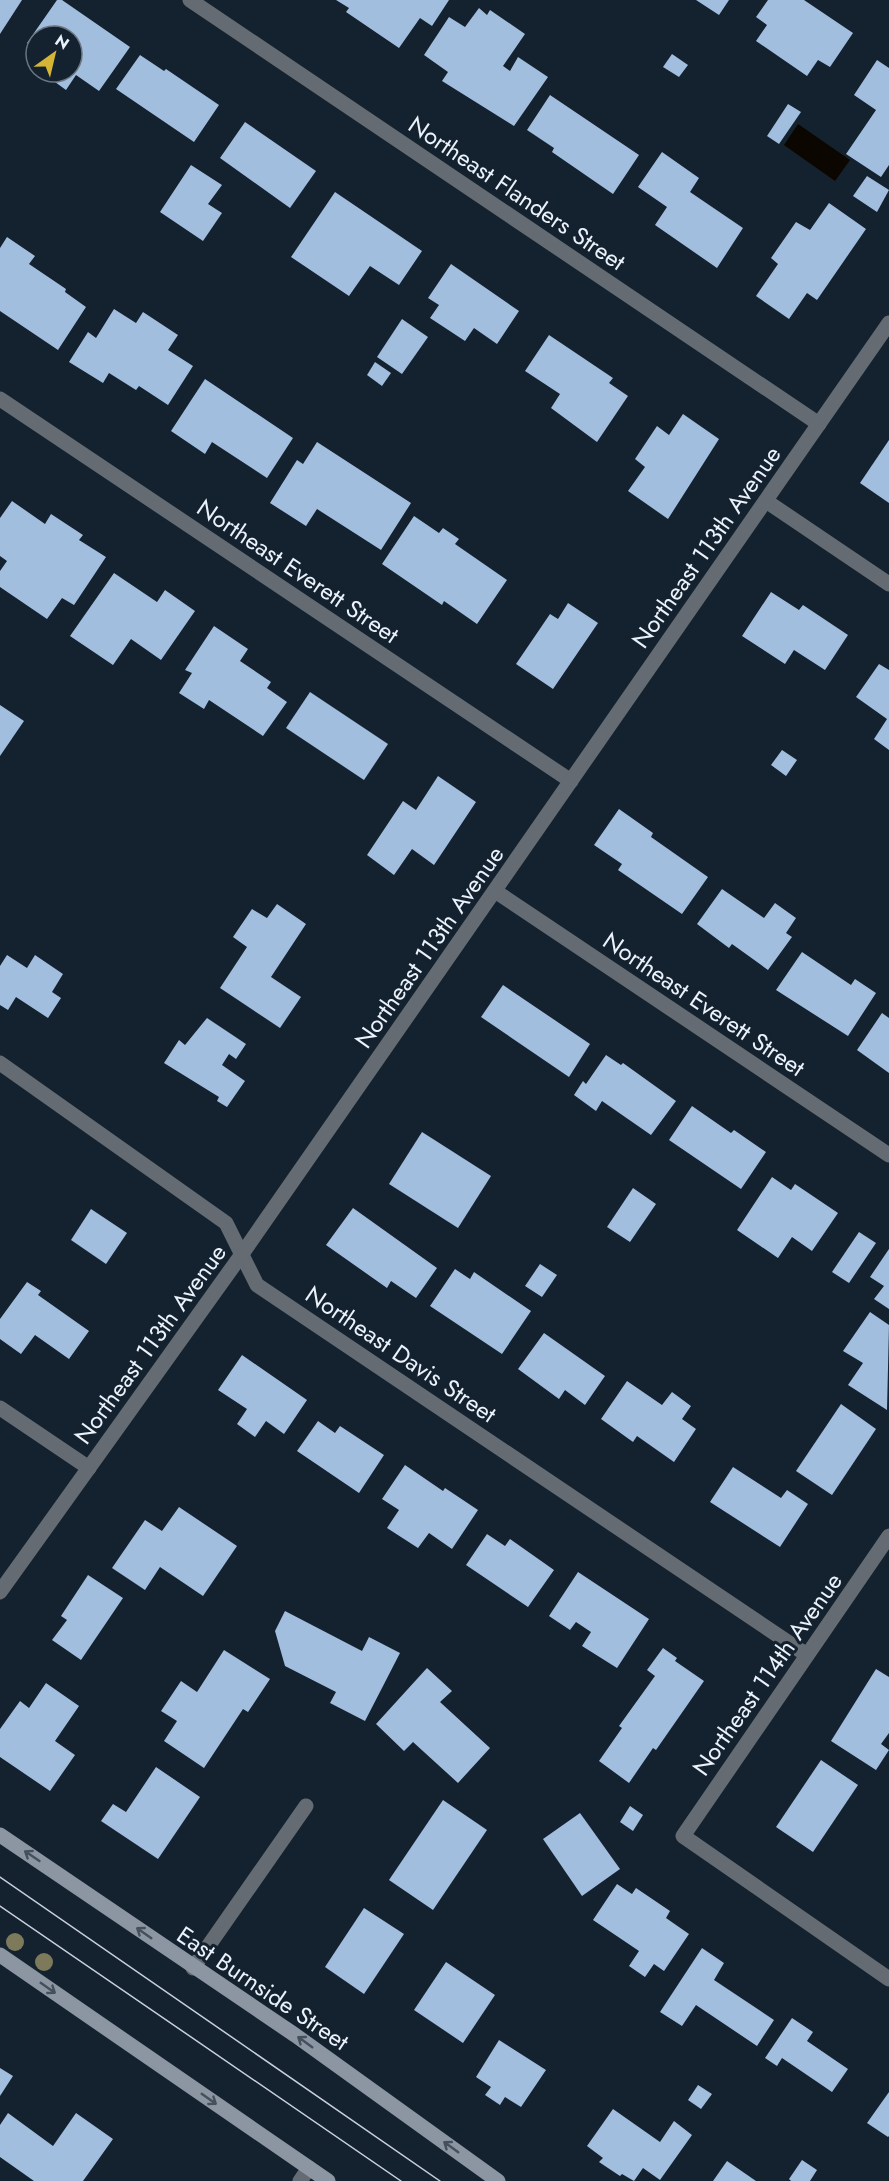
<svg xmlns="http://www.w3.org/2000/svg" width="889" height="2181" viewBox="0 0 889 2181" font-family="Jost,sans-serif">
<style>
.water{fill:#0c0600}
.building{fill:#a1bedf}
.lines{fill:none;stroke-linecap:round;stroke-linejoin:round}
.street{stroke:#646b72;stroke-width:15}
.secondary{stroke:#8b96a2;stroke-width:15}
.tram{stroke:#c7d0da;stroke-width:1.5}
.tree{fill:#7d795b}
.oneway{stroke:#44505c}
.labels{text-anchor:middle;dominant-baseline:central;stroke-width:6;stroke-linejoin:round;paint-order:stroke}
.street-label{font-size:24px;fill:#eaf2fc;stroke:#14212e}
</style>
<rect width="100%" height="100%" fill="#14212e"/>
<!-- water -->
<polygon class="water" points="798,124 850,160 835,181 784,145"/>
<!-- building -->
<g class="building">
<polygon points="0,0 22,0 0,34"/>
<polygon points="57,0 62,0 130,47 99,91 76,75 66,90 44,74 45,72 72,72 72,36 36,36 36,50 27,43"/>
<polygon points="336,0 449,0 432,26 420,18 399,48 346,12 349,8"/>
<polygon points="696,0 729,0 719,15"/>
<polygon points="768,0 804,0 853,33 830,67 818,60 807,76 756,41 767,25 756,17"/>
<polygon points="479,8 487,15 490,10 525,34 503,66 510,71 518,57 548,77 514,126 442,81 448,72 424,55 449,17 465,27"/>
<polygon points="672,54 688,65 679,77 663,67"/>
<polygon points="140,55 164,71 166,69 219,105 194,142 116,89"/>
<polygon points="877,60 889,68 889,165 881,177 846,154 876,110 854,95"/>
<polygon points="550,95 639,155 613,194 552,152 554,148 527,130"/>
<polygon points="788,104 801,112 779,144 767,136"/>
<polygon points="245,122 316,171 290,208 220,158"/>
<polygon points="662,152 699,178 690,192 743,228 717,268 655,225 667,207 638,187"/>
<polygon points="191,165 222,185 208,204 222,213 203,241 160,212"/>
<polygon points="867,176 889,190 877,212 853,196"/>
<polygon points="335,192 422,251 399,285 370,266 349,296 291,257"/>
<polygon points="829,203 866,229 817,300 807,293 789,319 756,296 778,264 771,258 796,222 810,230"/>
<polygon points="7,237 35,256 29,264 66,289 65,292 86,307 58,350 0,311 0,248"/>
<polygon points="451,264 519,311 497,344 474,328 465,341 430,318 439,305 428,298"/>
<polygon points="114,309 136,323 143,312 178,335 168,350 193,366 168,405 139,386 136,390 109,373 103,383 69,362 88,332 96,338"/>
<polygon points="402,319 428,337 402,374 377,357"/>
<polygon points="549,335 613,378 609,383 628,396 597,442 551,408 560,394 525,371"/>
<polygon points="375,362 391,373 382,386 367,375"/>
<polygon points="205,379 293,438 267,478 212,442 205,454 171,431"/>
<polygon points="683,414 719,439 668,519 628,491 645,467 635,459 657,426 669,435"/>
<polygon points="889,440 889,503 860,483"/>
<polygon points="317,442 411,503 381,550 317,509 306,526 270,503 297,460 303,464"/>
<polygon points="12,501 45,524 51,514 83,535 79,540 106,557 74,605 62,598 47,619 0,587 0,571 7,561 0,556 0,518"/>
<polygon points="414,516 439,533 443,528 459,539 455,544 507,580 477,624 444,601 442,605 382,564"/>
<polygon points="114,573 157,602 165,590 195,611 161,660 131,639 113,665 70,636"/>
<polygon points="771,592 799,610 803,605 848,635 825,670 794,650 785,664 742,636"/>
<polygon points="568,603 598,623 553,689 516,664 550,614 558,619"/>
<polygon points="214,626 248,649 240,661 271,682 267,688 287,702 263,736 209,700 204,709 179,693 192,673 185,670"/>
<polygon points="879,664 889,670 889,750 874,739 887,719 856,697"/>
<polygon points="310,692 388,744 364,780 286,728"/>
<polygon points="0,705 24,721 0,756"/>
<polygon points="782,750 797,760 786,776 771,765"/>
<polygon points="438,776 476,802 434,865 412,849 394,875 367,855 403,801 416,810"/>
<polygon points="619,809 653,833 651,837 708,877 682,914 618,870 622,864 594,845"/>
<polygon points="722,889 764,918 775,903 796,918 786,933 792,937 768,970 732,944 729,948 697,924"/>
<polygon points="277,904 306,924 271,977 301,997 280,1028 220,988 247,947 233,937 252,909 267,918"/>
<polygon points="802,952 851,985 855,979 876,993 848,1036 776,990"/>
<polygon points="7,955 27,968 35,955 63,974 52,992 61,998 48,1018 16,997 8,1010 0,1005 0,966"/>
<polygon points="503,985 590,1044 569,1077 481,1017"/>
<polygon points="882,1013 889,1018 889,1073 857,1050"/>
<polygon points="207,1018 246,1044 236,1059 229,1054 222,1065 245,1081 227,1107 217,1101 219,1097 164,1063 179,1040 185,1045"/>
<polygon points="606,1055 621,1065 623,1063 676,1101 651,1135 602,1101 596,1111 574,1095 583,1081 586,1084"/>
<polygon points="692,1106 731,1133 734,1130 766,1152 741,1189 669,1140"/>
<polygon points="422,1132 491,1176 458,1228 389,1184"/>
<polygon points="772,1177 791,1190 795,1184 838,1213 812,1251 792,1237 778,1258 737,1230"/>
<polygon points="633,1188 656,1204 630,1242 607,1227"/>
<polygon points="353,1208 437,1268 416,1298 391,1281 387,1288 326,1245"/>
<polygon points="91,1209 127,1233 106,1264 71,1240"/>
<polygon points="859,1232 876,1243 849,1283 832,1272"/>
<polygon points="889,1249 889,1309 874,1299 884,1286 870,1277"/>
<polygon points="540,1264 557,1275 542,1297 525,1286"/>
<polygon points="455,1269 470,1279 474,1272 531,1311 502,1354 430,1306"/>
<polygon points="27,1282 41,1291 38,1295 89,1331 69,1359 35,1335 21,1354 0,1339 0,1319"/>
<polygon points="870,1312 889,1325 887,1410 848,1385 863,1363 843,1351"/>
<polygon points="544,1333 605,1376 585,1405 565,1390 559,1399 518,1369"/>
<polygon points="242,1355 307,1400 284,1434 266,1421 255,1437 237,1424 247,1409 218,1390"/>
<polygon points="627,1381 662,1405 672,1392 691,1406 682,1419 696,1429 674,1462 637,1436 633,1442 601,1419"/>
<polygon points="841,1404 876,1429 832,1495 796,1471"/>
<polygon points="318,1421 335,1433 340,1426 384,1455 359,1493 297,1451"/>
<polygon points="405,1465 443,1491 445,1488 478,1510 452,1549 429,1533 418,1548 387,1528 399,1510 382,1499"/>
<polygon points="733,1467 781,1498 787,1490 808,1504 780,1547 710,1502"/>
<polygon points="179,1507 237,1546 203,1596 160,1567 145,1590 112,1568 145,1520 162,1531"/>
<polygon points="487,1534 505,1546 510,1539 554,1570 528,1607 466,1565"/>
<polygon points="578,1572 649,1619 617,1668 582,1646 591,1632 576,1622 570,1630 549,1616"/>
<polygon points="88,1575 123,1598 81,1660 52,1640 67,1620 61,1616"/>
<polygon points="285,1611 362,1651 369,1637 400,1653 365,1721 330,1703 336,1692 285,1666 275,1631"/>
<polygon points="663,1648 677,1658 675,1661 704,1681 656,1750 653,1748 629,1783 599,1761 622,1728 619,1726 655,1676 647,1670"/>
<polygon points="224,1650 270,1679 248,1712 243,1709 204,1768 164,1741 177,1721 161,1711 181,1681 197,1692"/>
<polygon points="427,1668 452,1691 440,1702 490,1748 458,1783 413,1742 404,1751 376,1724"/>
<polygon points="876,1669 889,1677 889,1733 881,1744 889,1750 876,1770 831,1741"/>
<polygon points="46,1683 79,1706 55,1741 75,1755 50,1791 0,1757 0,1729 20,1701 29,1708"/>
<polygon points="821,1760 858,1785 813,1852 776,1827"/>
<polygon points="156,1767 200,1797 158,1859 101,1821 113,1804 126,1812"/>
<polygon points="443,1800 487,1830 433,1910 389,1880"/>
<polygon points="630,1806 643,1815 633,1831 620,1822"/>
<polygon points="580,1813 620,1869 582,1896 543,1839"/>
<polygon points="617,1884 632,1894 636,1888 670,1911 666,1918 689,1934 664,1971 654,1964 645,1977 629,1966 639,1951 593,1920"/>
<polygon points="364,1908 404,1934 364,1994 325,1967"/>
<polygon points="702,1948 724,1963 714,1980 774,2020 757,2046 696,2005 682,2026 660,2012"/>
<polygon points="446,1962 495,1995 463,2043 414,2010"/>
<polygon points="792,2018 813,2032 807,2041 848,2069 832,2092 782,2058 777,2066 765,2058"/>
<polygon points="499,2040 546,2070 521,2107 505,2097 500,2105 485,2095 491,2087 476,2077"/>
<polygon points="0,2068 13,2076 0,2096"/>
<polygon points="698,2085 712,2094 701,2109 688,2100"/>
<polygon points="889,2092 889,2136 888,2137 867,2123"/>
<polygon points="613,2109 660,2142 674,2121 692,2135 660,2180 643,2168 634,2181 622,2174 620,2176 599,2162 603,2158 587,2146"/>
<polygon points="8,2113 53,2146 76,2113 113,2139 83,2181 34,2181 0,2157 0,2125"/>
<polygon points="802,2160 817,2170 810,2181 791,2181 789,2179"/>
<polygon points="727,2161 756,2181 713,2181"/>
</g>
<g class="lines">
<!-- street -->
<g class="street">
<polyline points="190,0 819,424"/>
<polyline points="0,399 571,781"/>
<polyline points="766,501 889,584"/>
<polyline points="495,891 889,1155"/>
<polyline points="0,1063 226,1223 257,1285 807,1655"/>
<polyline points="0,1408 89,1468"/>
<polyline points="889,1536 683,1836 889,1979"/>
<polyline points="0,1592 242,1254 889,323"/>
<polyline points="193,1968 306,1806"/>
<polyline points="300,2181 309,2168"/>
</g>
<!-- secondary -->
<g class="secondary">
<polyline points="0,1835 295,2035 498,2181"/>
<polyline points="0,1955 328,2181"/>
</g>
<!-- tram -->
<g class="tram">
<polyline points="0,1877 440,2181"/>
<polyline points="0,1906 401,2181"/>
</g>
</g>
<!-- trees -->
<g class="tree">
<circle cx="15" cy="1942" r="9"/>
<circle cx="44" cy="1962" r="9"/>
</g>
<!-- one-way arrows -->
<defs><path id="oneway-shaft" d="M-6 0H5M1.5-3L5.5 0L1.5 3" fill="none" stroke-width="1.6" stroke-linecap="round" stroke-linejoin="round" transform="scale(1.5)"/></defs>
<g class="oneway">
<use href="#oneway-shaft" transform="translate(32 1856) rotate(-146)"/>
<use href="#oneway-shaft" transform="translate(144 1933) rotate(-145)"/>
<use href="#oneway-shaft" transform="translate(48 1988) rotate(35)"/>
<use href="#oneway-shaft" transform="translate(305 2042) rotate(-144)"/>
<use href="#oneway-shaft" transform="translate(209 2099) rotate(35)"/>
<use href="#oneway-shaft" transform="translate(451 2147) rotate(-144)"/>
</g>
<g class="labels">
<!-- street labels -->
<g class="street-label">
<text transform="translate(517 193) rotate(34)">Northeast Flanders Street</text>
<text transform="translate(706 547) rotate(-55)">Northeast 113th Avenue</text>
<text transform="translate(298 571) rotate(34)">Northeast Everett Street</text>
<text transform="translate(429 947) rotate(-55)">Northeast 113th Avenue</text>
<text transform="translate(704 1004) rotate(34)">Northeast Everett Street</text>
<text transform="translate(150 1344) rotate(-54)">Northeast 113th Avenue</text>
<text transform="translate(401 1354) rotate(34)">Northeast Davis Street</text>
<text transform="translate(767 1674) rotate(-55)">Northeast 114th Avenue</text>
<text transform="translate(263 1988) rotate(34)">East Burnside Street</text>
</g>
</g>
<!-- north arrow -->
<g transform="translate(54 54) rotate(34)"><circle r="28" fill="#14212e" stroke="#6a7580" stroke-width="1.5"/>
<path d="M0-4.5L10 22L0 15L-10 22Z" fill="#d5b535"/>
<text y="-9" font-size="16" font-weight="bold" text-anchor="middle" fill="#eaf2fc">N</text>
</g>
</svg>
